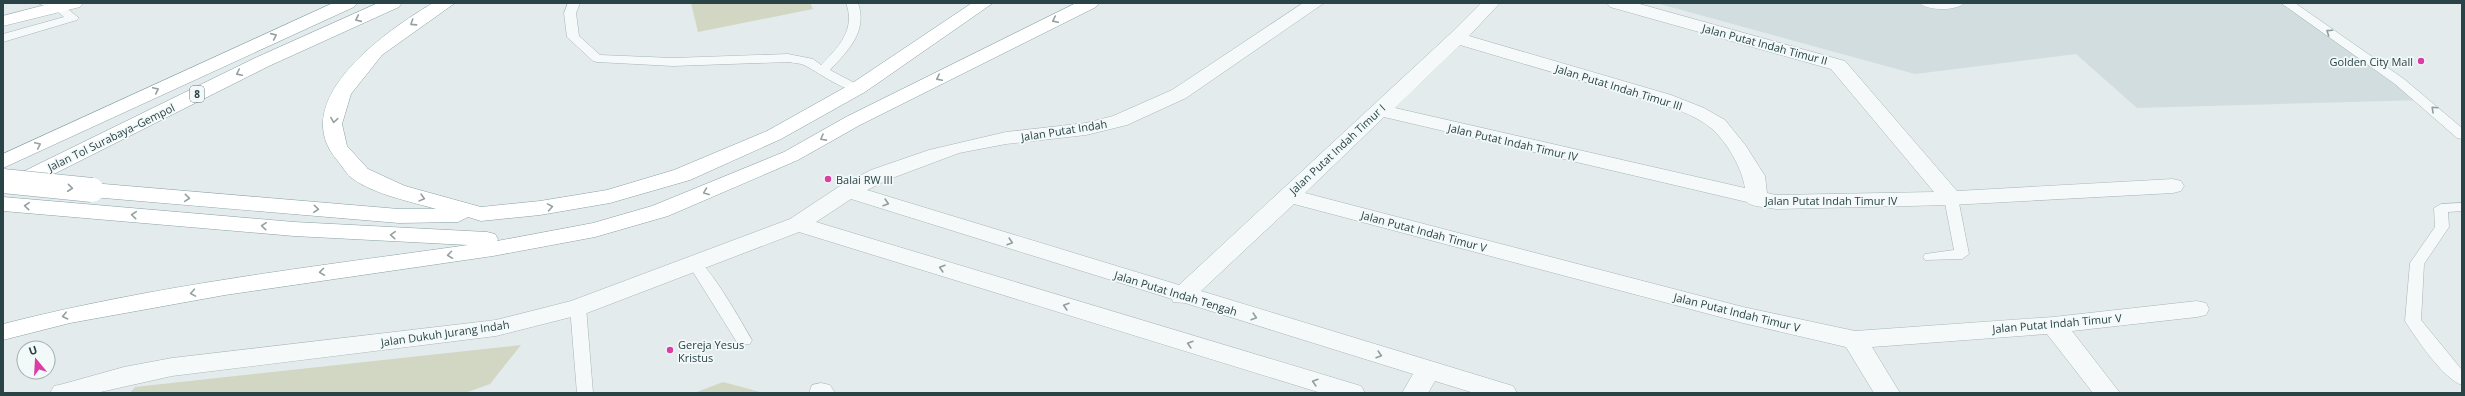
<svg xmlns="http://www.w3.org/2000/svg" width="2465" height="396" viewBox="0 0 2465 396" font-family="'Open Sans',sans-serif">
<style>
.built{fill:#d1dddf}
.green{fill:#d2d7c3}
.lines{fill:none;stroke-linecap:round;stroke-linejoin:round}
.lane-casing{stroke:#a7b5b7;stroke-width:1}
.street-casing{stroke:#a7b5b7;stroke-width:1}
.secondary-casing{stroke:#a7b5b7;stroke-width:1}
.highway-casing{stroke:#89a2a5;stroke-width:1}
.lane{fill:#f6f9fa;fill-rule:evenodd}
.street{fill:#f6f9fa;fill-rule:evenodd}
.secondary{fill:#fff;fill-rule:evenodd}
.highway{fill:#fff;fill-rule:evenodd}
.highway-bridge-casing{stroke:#89a2a5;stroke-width:25;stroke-linecap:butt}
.highway-bridge{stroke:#fff;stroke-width:24}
.oneway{stroke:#94a1a3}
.oneway2{stroke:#909ea0}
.poi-dot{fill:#dc3da4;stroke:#f3f9f9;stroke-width:1.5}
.labels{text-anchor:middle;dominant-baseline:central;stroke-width:3.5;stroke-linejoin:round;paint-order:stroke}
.shield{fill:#f3f9f9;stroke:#667a7c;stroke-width:1}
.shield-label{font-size:10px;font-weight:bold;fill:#294347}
.street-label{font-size:11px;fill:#294347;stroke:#f3f9f9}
.poi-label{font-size:11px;fill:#294347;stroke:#f3f9f9;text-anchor:start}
</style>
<rect width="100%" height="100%" fill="#e3ebec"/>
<!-- built -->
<polygon class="built" points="1656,3 2279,3 2422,100 2137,108 2076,54 1915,74"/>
<!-- green -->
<g class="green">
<polygon points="691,3 810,3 813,9 698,32"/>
<polygon points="521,345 490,384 465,393 130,393 135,387"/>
<polygon points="723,382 764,393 694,393"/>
</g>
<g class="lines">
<defs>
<g id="lane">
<polygon points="37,3 64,6 79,18 77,20 3,42 3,34 64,17 56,10"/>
<path d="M568 3H580L576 13 579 36 600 55 673 58 788 54 813 59 821 65C839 47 856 29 846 3H858C868 31 848 51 830 70L864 88 862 91C848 94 819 73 806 66 801 63 794 63 788 62L673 66 597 62 593 61 567 37 564 13Z"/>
<path d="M1920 3H1964C1957 11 1927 11 1920 3Z"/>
<polygon points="2281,3 2295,3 2404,79 2462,128 2462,139 2457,138 2395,84"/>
<polygon points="1951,194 1958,198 1969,254 1962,259 1925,260 1923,257 1925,254 1954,250 1944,198"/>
<path d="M2462 203V211L2448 212 2449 227 2424 264 2421 320 2462 370V385C2443 379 2416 338 2405 321L2410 263 2435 227 2434 208 2441 204Z"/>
<path d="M695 259C709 263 743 325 752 340L750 344H738L688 264Z"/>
<polygon points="578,302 583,303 586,307 593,393 577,393 570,307 573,303"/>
</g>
<g id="street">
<path d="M1303 3H1324L1186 98 1127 125 1086 135 1006 144 959 153 887 180 867 190 1179 285 1450 34 1481 3H1500L1469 36 1671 95 1704 108 1725 120 1746 146 1765 176 1767 193 1776 195 1934 192 1831 69 1610 7 1607 3H1636L1845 61 1957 191 2173 179 2181 181 2184 186 2181 191 2173 193 1951 205 1776 209C1768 207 1751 207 1747 202L1384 117 1305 193 1743 307 1855 331 2053 317 2197 301 2206 303 2209 309 2206 315 2197 317 2072 331 2120 393H2093L2047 334 1872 347 1900 393H1874L1846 347 1743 323 1294 204 1201 291 1513 386 1517 393H1474L1435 381 1428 393H1402L1413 374 1185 303 1173 302 1172 299 851 199 816 222 1361 386 1365 393H1321L799 232 587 313 496 336 172 376 96 393H50L54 386 63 384 124 367 172 358 496 320 571 301 790 219 840 186 871 170 929 150 1006 132 1086 123 1113 116 1172 90ZM1460 45C1511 60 1562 75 1612 90 1641 99 1687 108 1711 128 1727 142 1742 168 1745 188L1395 108Z"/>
<polygon points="821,383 830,385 835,393 809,393 812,385"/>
</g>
<polygon id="secondary" points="53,3 83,3 80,7 3,26 3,16"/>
<g id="highway">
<polygon points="333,3 357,3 354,7 3,168 3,154"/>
<polygon points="378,3 402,3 399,7 269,66 20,191 12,193 3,189 4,181 255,58"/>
<path d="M433 3H455L382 55 351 94 342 124 347 146 368 169 405 186 481 207 540 201 607 190 674 170 767 131 851 84 972 3H993L865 92 781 139 690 180 610 203 540 215 481 221 468 217 458 222 399 223 92 197 84 195 81 190 84 185 92 183 399 209H436C409 201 376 195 353 179 347 175 342 166 337 160 286 100 387 30 433 3Z"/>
<path d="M1076 3H1099L1096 7 860 125 798 160 668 216 595 237 493 256 225 295 70 323 3 340V324C156 285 312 267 468 245L294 236 3 211V197L294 222 487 232 495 234 498 239 497 241 593 223 652 206 784 152 846 117Z"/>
</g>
</defs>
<!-- lane casing -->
<use href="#lane" class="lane-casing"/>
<!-- street casing -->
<use href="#street" class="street-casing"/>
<!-- secondary casing -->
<use href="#secondary" class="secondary-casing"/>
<!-- highway casing -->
<use href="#highway" class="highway-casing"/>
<!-- lane -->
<use href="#lane" class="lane"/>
<!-- street -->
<use href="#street" class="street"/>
<!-- secondary -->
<use href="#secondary" class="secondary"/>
<!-- highway -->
<use href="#highway" class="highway"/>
<defs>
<polyline id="highway-bridge" points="3,181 92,190"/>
</defs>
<!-- highway-bridge casing -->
<use href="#highway-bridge" class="highway-bridge-casing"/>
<!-- highway-bridge -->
<use href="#highway-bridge" class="highway-bridge"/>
</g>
<!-- one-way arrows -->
<defs><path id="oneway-chevron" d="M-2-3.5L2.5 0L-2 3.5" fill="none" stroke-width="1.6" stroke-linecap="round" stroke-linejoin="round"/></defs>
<g class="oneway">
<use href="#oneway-chevron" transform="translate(358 19) rotate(156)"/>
<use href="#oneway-chevron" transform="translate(1055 20) rotate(154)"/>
<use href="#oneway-chevron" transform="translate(413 23) rotate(147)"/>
<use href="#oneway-chevron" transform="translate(274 36) rotate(-24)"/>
<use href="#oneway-chevron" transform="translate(239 73) rotate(154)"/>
<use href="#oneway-chevron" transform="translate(939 78) rotate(154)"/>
<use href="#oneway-chevron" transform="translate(156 90) rotate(-25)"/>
<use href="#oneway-chevron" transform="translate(334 120) rotate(99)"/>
<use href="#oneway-chevron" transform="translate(823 138) rotate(151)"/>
<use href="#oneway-chevron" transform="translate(38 145) rotate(-25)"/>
<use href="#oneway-chevron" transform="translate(70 188) rotate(6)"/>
<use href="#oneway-chevron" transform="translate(706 192) rotate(158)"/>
<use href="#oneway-chevron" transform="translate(187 198) rotate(5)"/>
<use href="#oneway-chevron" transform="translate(422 198) rotate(15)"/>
<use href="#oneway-chevron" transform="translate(27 206) rotate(-175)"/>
<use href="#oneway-chevron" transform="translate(550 207) rotate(-10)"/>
<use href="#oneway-chevron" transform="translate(316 209) rotate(5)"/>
<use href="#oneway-chevron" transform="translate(134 215) rotate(-175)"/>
<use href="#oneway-chevron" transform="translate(264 226) rotate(-175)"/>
<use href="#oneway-chevron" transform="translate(393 235) rotate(-176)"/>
<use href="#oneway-chevron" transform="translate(450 255) rotate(172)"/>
<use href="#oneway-chevron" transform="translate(322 272) rotate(172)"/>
<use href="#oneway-chevron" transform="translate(193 293) rotate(170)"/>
<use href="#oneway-chevron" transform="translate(65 316) rotate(167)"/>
</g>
<g class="oneway2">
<use href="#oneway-chevron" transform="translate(2329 32) rotate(-146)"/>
<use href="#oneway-chevron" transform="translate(2434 109) rotate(-137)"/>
<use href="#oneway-chevron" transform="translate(886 203) rotate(17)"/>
<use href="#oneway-chevron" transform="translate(1010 242) rotate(17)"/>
<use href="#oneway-chevron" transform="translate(942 268) rotate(-163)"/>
<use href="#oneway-chevron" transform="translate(1066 306) rotate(-163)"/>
<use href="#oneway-chevron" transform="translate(1254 317) rotate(17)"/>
<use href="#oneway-chevron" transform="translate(1190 344) rotate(-163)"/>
<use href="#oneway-chevron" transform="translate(1379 355) rotate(17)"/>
<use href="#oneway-chevron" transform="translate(1315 382) rotate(-163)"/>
</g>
<!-- markers -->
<g class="poi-dot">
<circle cx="2421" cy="61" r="4"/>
<circle cx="828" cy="179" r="4"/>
<circle cx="670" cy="350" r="4"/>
</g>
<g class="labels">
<!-- shield labels -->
<rect class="shield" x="190" y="86" width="14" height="16" rx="3"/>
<g class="shield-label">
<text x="197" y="94">8</text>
</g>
<!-- street labels -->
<g class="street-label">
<text transform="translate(1765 44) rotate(15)">Jalan Putat Indah Timur II</text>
<text transform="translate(1619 87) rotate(17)">Jalan Putat Indah Timur III</text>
<text transform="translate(1064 130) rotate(-9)">Jalan Putat Indah</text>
<text transform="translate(111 137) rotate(-26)">Jalan Tol Surabaya–Gempol</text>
<text transform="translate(1513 142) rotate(13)">Jalan Putat Indah Timur IV</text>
<text transform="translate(1337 149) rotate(-43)">Jalan Putat Indah Timur I</text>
<text x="1831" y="200">Jalan Putat Indah Timur IV</text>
<text transform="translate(1424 231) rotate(15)">Jalan Putat Indah Timur V</text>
<text transform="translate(1176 293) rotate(17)">Jalan Putat Indah Tengah</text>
<text transform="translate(1737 312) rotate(14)">Jalan Putat Indah Timur V</text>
<text transform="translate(2057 323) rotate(-5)">Jalan Putat Indah Timur V</text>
<text transform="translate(445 333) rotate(-8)">Jalan Dukuh Jurang Indah</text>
</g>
<!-- poi labels -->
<g class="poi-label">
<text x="2413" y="61" text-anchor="end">Golden City Mall</text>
<text x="836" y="179">Balai RW III</text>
<text x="678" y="344">Gereja Yesus<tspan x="678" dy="13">Kristus</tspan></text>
</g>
</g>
<!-- border -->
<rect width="2465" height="396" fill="none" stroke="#294347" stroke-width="8"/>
<!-- north arrow -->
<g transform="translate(36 360) rotate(342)"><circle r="19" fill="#f3f9f9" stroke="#a2b0b2"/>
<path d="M0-3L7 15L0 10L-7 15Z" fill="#dc3da4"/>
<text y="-6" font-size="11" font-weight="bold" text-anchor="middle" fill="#294347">U</text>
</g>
</svg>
